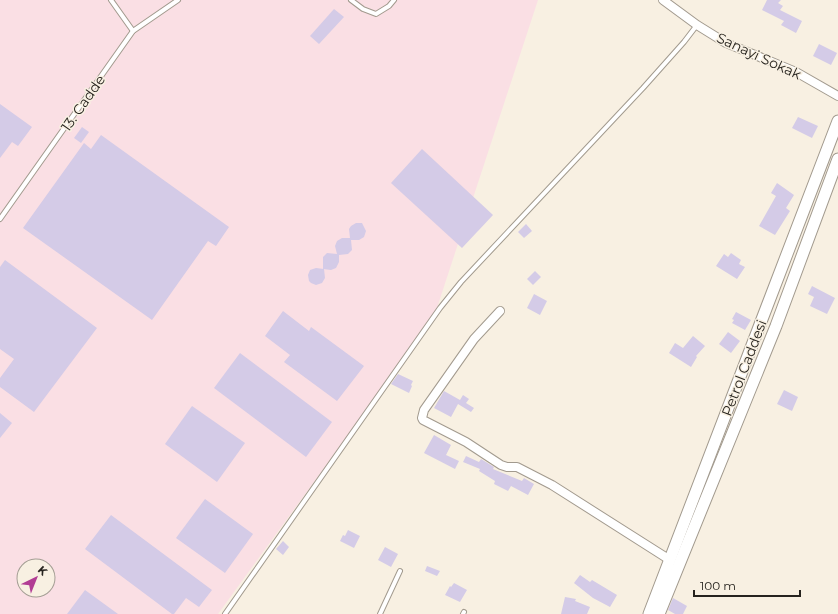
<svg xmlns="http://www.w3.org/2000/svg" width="838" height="614" viewBox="0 0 838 614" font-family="Montserrat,sans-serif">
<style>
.industrial{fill:#fadfe4;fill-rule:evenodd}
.building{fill:#d4cbe7}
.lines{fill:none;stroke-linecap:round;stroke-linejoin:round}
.service-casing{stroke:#a29a8e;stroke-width:6}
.minor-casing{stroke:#a29a8e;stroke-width:10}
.secondary-casing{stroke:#a29a8e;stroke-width:13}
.service{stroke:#fff;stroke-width:4}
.minor{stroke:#fff;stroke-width:8}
.secondary{stroke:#fff;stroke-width:11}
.labels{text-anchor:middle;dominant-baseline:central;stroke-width:3;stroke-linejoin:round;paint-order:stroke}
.street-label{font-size:14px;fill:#26231e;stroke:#f8f0e2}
</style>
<rect width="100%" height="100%" fill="#f8f0e2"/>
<!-- industrial -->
<path class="industrial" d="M0 0H538L434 317 218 614H0ZM24 566H48V590H24Z"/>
<!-- building -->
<g class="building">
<polygon points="767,0 781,0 778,3 783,6 780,10 802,21 796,33 781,25 784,21 762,10"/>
<polygon points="334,9 344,17 319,44 310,36"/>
<polygon points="819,44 837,53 831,65 813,56"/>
<polygon points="0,104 32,127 18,146 12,142 0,158"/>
<polygon points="798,117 818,126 812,138 792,128"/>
<polygon points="82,127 89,132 81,143 74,138"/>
<polygon points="101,135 229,227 216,246 208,241 152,320 23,228 84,143 91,149"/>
<polygon points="422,149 493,215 462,248 391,183"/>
<polygon points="777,183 794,195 786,208 790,211 775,235 759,226 776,196 771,193"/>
<polygon points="356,223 362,223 366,231 364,237 359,240 351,240 352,250 348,254 339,255 339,262 336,268 331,270 323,269 323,257 327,253 337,254 335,246 337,241 342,238 350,238 349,229 351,226"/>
<polygon points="526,224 532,231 524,238 518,232"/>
<polygon points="731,253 741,260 739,264 745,267 737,279 716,266 724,254 728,257"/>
<polygon points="5,260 97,328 34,412 0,387 0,378 14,359 0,349 0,267"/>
<polygon points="316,268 324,269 325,278 322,283 316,285 311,283 309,281 308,275 310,270"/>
<polygon points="535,271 541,277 533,285 527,279"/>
<polygon points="812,286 835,298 827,314 810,306 814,297 808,294"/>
<polygon points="534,294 547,301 540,315 527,308"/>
<polygon points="283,311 309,331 311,327 364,366 337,401 284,362 290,355 265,336"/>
<polygon points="736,312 751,320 745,330 732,323 734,320 732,319"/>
<polygon points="728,332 740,341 731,353 719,344"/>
<polygon points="693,336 705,346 696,356 697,357 691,367 669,353 675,343 683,348"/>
<polygon points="240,353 332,422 306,457 214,388"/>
<polygon points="398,374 413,381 411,385 412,386 409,393 391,384"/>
<polygon points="784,390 798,397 792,411 777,404"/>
<polygon points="444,391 460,400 463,395 469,399 466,403 474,408 471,412 458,404 451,417 434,408"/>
<polygon points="192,406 245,443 217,482 165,444"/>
<polygon points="0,413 12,423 0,438"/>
<polygon points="434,435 451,445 446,455 459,461 455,469 424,453"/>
<polygon points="466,456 479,462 481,459 494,467 493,469 522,481 524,478 534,484 528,495 511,486 508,491 494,484 495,481 479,471 480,469 463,462"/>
<polygon points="205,499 253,534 225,573 176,538"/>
<polygon points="111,515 212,590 199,607 186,598 174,614 172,614 85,549"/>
<polygon points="348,530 360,536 354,548 340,541 343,535 345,536"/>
<polygon points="283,541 289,547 283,555 276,549"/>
<polygon points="385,547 398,554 391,567 378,560"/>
<polygon points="427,566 440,571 437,576 425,571"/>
<polygon points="580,575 590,582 592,580 617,595 610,607 593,598 574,583"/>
<polygon points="454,583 467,590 460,602 445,595 450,586 451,587"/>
<polygon points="85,590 118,614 67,614"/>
<polygon points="565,597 576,599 575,601 590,607 587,614 561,614"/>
<polygon points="673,598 687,606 683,614 675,614 668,610"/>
</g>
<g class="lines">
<defs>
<g id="service">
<polyline points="111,0 133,31"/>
<polyline points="351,0 363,9 376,14 389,6 394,0"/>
<polyline points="0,219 133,31 178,0"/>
<polyline points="225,614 440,308 461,282 643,88 684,42 697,25"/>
<polyline points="380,614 400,571"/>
<polyline points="463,614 464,612"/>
</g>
<g id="minor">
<polyline points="663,0 697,25 726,43 796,72 838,96"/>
<polyline points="500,311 474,339 424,410 422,418 423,420 466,442 501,465 507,467 517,467 552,485 670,560"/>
</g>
<g id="secondary">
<polyline points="649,614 838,121"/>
<polyline points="659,614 776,326 838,159"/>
</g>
</defs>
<!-- service casing -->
<use href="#service" class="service-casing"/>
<!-- minor casing -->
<use href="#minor" class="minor-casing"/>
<!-- secondary casing -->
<use href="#secondary" class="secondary-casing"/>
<!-- service -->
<use href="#service" class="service"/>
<!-- minor -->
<use href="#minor" class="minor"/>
<!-- secondary -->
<use href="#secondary" class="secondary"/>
</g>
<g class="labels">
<!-- street labels -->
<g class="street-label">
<text transform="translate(759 56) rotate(25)">Sanayi Sokak</text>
<text transform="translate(83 103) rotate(-55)">13. Cadde</text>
<text transform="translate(744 368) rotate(-69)">Petrol Caddesi</text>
</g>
</g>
<!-- north arrow -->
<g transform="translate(36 578) rotate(43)"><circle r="19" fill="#f8f0e2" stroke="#a49e94"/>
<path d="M0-3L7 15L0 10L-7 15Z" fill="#b23d94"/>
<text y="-6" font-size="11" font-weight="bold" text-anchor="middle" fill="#26231e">K</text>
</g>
<!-- scale -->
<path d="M694 590v6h106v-6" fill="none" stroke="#26231e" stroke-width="2"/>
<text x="700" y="590" font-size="12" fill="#26231e" stroke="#f8f0e2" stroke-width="3" paint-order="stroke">100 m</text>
</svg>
